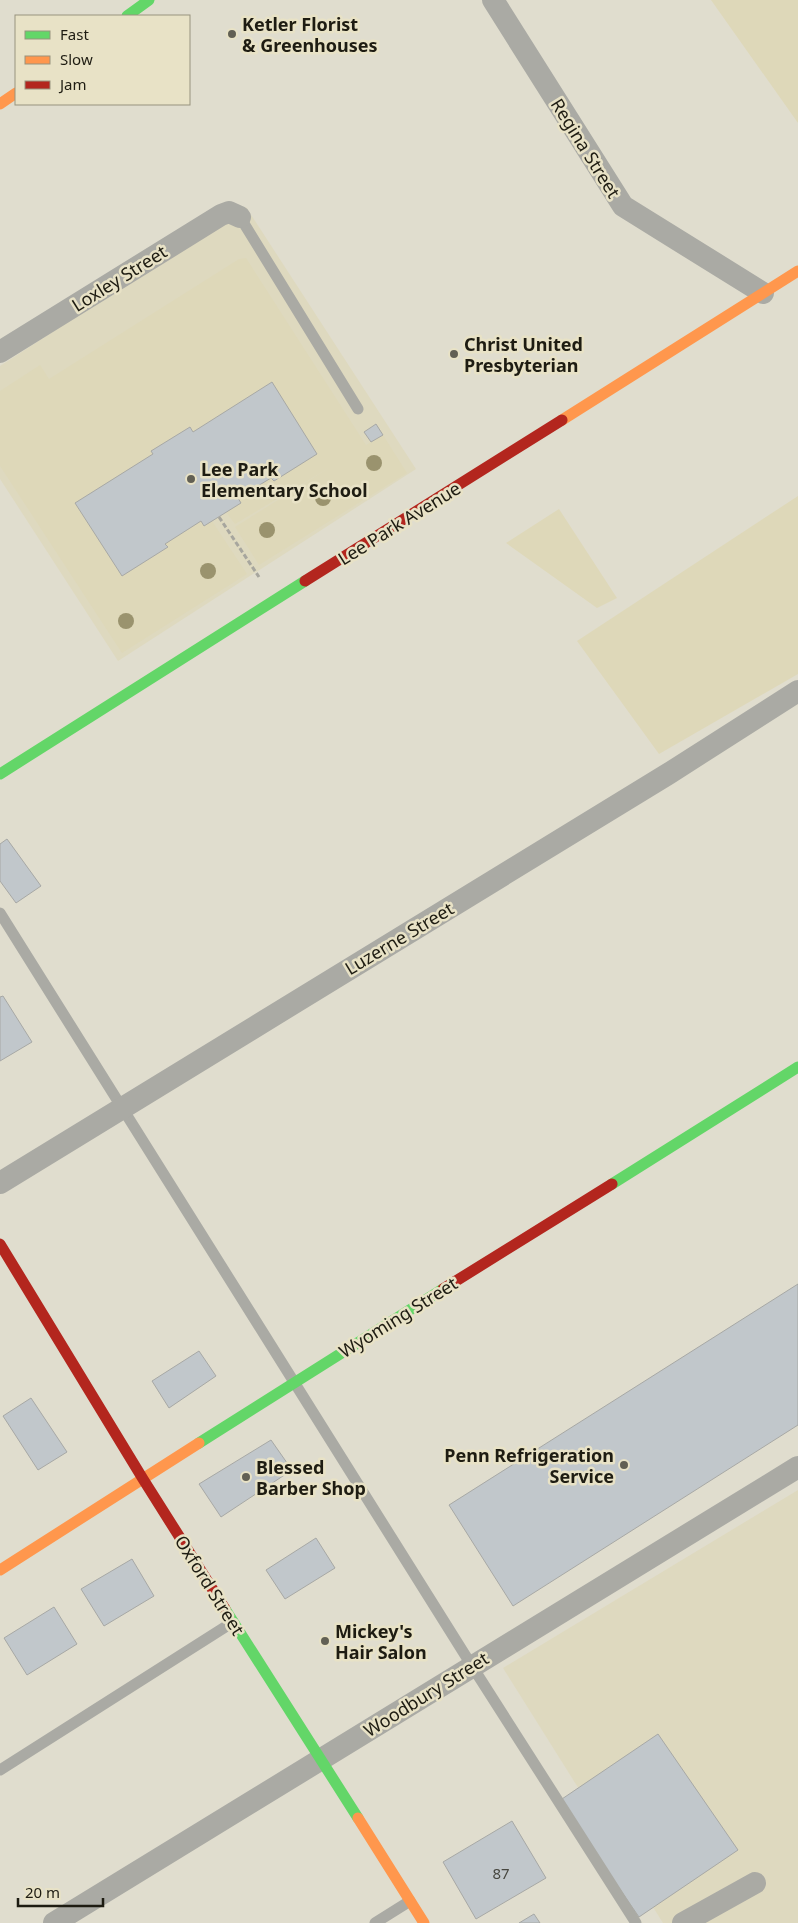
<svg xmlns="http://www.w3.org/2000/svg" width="798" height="1923" viewBox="0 0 798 1923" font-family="'Noto Sans',sans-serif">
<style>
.built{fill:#ded9bf}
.green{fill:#ded8b9}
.building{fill:#c1c7cb;stroke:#a7a8a5}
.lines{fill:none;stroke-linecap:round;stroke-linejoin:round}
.path{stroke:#a7a69e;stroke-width:3;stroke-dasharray:5 2.5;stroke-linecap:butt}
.lane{stroke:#aaaaa4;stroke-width:11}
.street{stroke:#aaaaa4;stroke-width:22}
.fast{stroke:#63d668;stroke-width:11}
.slow{stroke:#ff974d;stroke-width:11}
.jam{stroke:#b3261e;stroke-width:11}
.tree{fill:#9a936e}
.poi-dot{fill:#626054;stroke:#e8e2c6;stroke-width:2}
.labels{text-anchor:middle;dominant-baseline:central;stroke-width:5;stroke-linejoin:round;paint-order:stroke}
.number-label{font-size:15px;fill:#474740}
.poi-label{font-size:18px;font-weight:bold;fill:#1e1c12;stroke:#e8e2c6;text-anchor:start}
.street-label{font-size:18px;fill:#1e1c12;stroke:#e8e2c6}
</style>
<rect width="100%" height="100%" fill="#e0ddce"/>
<!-- built -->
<g class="built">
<polygon points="246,207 416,469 118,661 0,479 0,366"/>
<polygon points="798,1490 798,1923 663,1923 503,1668"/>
</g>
<!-- green -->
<g class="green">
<polygon points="711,0 798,0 798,123"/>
<polygon points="246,258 366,445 383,435 407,473 259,565 235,527 332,466 235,524 226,512 238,498 271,478 274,481 317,453 272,382 193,432 189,427 151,451 153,454 76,504 122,576 167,548 165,544 201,521 204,526 212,521 247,574 122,653 0,466 0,391 40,365 49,379 239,259"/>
<polygon points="798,496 798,674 659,754 577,641"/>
<polygon points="559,509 617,598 597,608 506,543"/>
</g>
<!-- building -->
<g class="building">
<polygon points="272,382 317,454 274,481 271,478 238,498 241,503 204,526 201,521 165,544 168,547 122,576 75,503 153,454 151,451 190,427 193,432"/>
<polygon points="376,424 383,435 371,442 364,432"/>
<polygon points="7,839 41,886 16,903 0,881 0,844"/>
<polygon points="3,996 32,1042 0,1061 0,997"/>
<polygon points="798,1284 798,1425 513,1606 449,1505"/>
<polygon points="199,1351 216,1376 169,1408 152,1381"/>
<polygon points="31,1398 67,1452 38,1470 3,1416"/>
<polygon points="271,1440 292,1470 221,1517 199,1484"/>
<polygon points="316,1538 335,1568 285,1599 266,1570"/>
<polygon points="132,1559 154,1596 104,1626 81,1589"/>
<polygon points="54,1607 77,1644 27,1675 4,1638"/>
<polygon points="658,1734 738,1850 639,1917 559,1801"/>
<polygon points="512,1821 546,1878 476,1919 443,1862"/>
<polygon points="534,1914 540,1923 519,1923"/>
</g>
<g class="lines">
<!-- path -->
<polyline class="path" points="219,517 259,577"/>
<!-- lane -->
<g class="lane">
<polyline points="240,217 358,409"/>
<polyline points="0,913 472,1666 636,1923"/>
<polyline points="0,1770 233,1622"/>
<polyline points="375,1923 410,1901"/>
</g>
<!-- street -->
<g class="street">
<polyline points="493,0 623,206 763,293"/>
<polyline points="0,352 221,215 229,212 240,217"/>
<polyline points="0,1183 668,774 798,691"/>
<polyline points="54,1923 798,1467"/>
<polyline points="683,1923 755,1883"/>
</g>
<!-- fast -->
<g class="fast">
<polyline points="127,16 149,0"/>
<polyline points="0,774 305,581"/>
<polyline points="612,1184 798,1067"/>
<polyline points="199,1443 443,1289"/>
<polyline points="225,1609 358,1818"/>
</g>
<!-- slow -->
<g class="slow">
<polyline points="0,104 16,93"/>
<polyline points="562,420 798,271"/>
<polyline points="0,1570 199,1443"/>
<polyline points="358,1818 424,1923"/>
</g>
<!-- jam -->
<g class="jam">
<polyline points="305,581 562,420"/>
<polyline points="0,1244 143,1479 225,1609"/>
<polyline points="443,1289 612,1184"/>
</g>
</g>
<!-- trees -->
<g class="tree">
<circle cx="374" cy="463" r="8"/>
<circle cx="323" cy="498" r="8"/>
<circle cx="267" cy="530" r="8"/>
<circle cx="208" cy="571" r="8"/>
<circle cx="126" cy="621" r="8"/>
</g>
<!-- markers -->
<g class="poi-dot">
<circle cx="232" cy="34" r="5"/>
<circle cx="454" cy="354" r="5"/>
<circle cx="191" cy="479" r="5"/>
<circle cx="624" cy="1465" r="5"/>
<circle cx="246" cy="1477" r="5"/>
<circle cx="325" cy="1641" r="5"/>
</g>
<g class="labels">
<!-- number labels -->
<g class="number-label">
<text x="501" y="1873">87</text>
</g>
<!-- poi labels -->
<g class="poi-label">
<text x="242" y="24">Ketler Florist<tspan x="242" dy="21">&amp; Greenhouses</tspan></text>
<text x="464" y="344">Christ United<tspan x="464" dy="21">Presbyterian</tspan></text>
<text x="201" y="469">Lee Park<tspan x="201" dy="21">Elementary School</tspan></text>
<text x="614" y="1455" text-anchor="end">Penn Refrigeration<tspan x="614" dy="21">Service</tspan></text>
<text x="256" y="1467">Blessed<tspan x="256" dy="21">Barber Shop</tspan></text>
<text x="335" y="1631">Mickey's<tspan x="335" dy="21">Hair Salon</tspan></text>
</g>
<!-- street labels -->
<g class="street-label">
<text transform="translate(586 148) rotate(58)">Regina Street</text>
<text transform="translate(119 278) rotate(-32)">Loxley Street</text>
<text transform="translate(399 523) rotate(-32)">Lee Park Avenue</text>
<text transform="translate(399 938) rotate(-31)">Luzerne Street</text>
<text transform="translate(398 1317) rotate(-32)">Wyoming Street</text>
<text transform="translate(210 1585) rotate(58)">Oxford Street</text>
<text transform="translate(426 1694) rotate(-32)">Woodbury Street</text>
</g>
</g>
<!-- legend -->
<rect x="15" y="15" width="175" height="90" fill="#e8e2c6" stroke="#97937e"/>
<rect x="25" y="31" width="25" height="8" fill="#63d668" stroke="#97937e"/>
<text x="60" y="40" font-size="15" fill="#1e1c12">Fast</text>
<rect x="25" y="56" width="25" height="8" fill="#ff974d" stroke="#97937e"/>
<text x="60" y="65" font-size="15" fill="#1e1c12">Slow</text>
<rect x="25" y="81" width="25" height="8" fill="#b3261e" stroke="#97937e"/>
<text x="60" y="90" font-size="15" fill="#1e1c12">Jam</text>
<!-- scale -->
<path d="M18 1898v8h85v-8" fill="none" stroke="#1e1c12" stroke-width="2.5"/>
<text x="25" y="1898" font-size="15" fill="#1e1c12" stroke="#e8e2c6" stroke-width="4" paint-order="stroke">20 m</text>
</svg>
